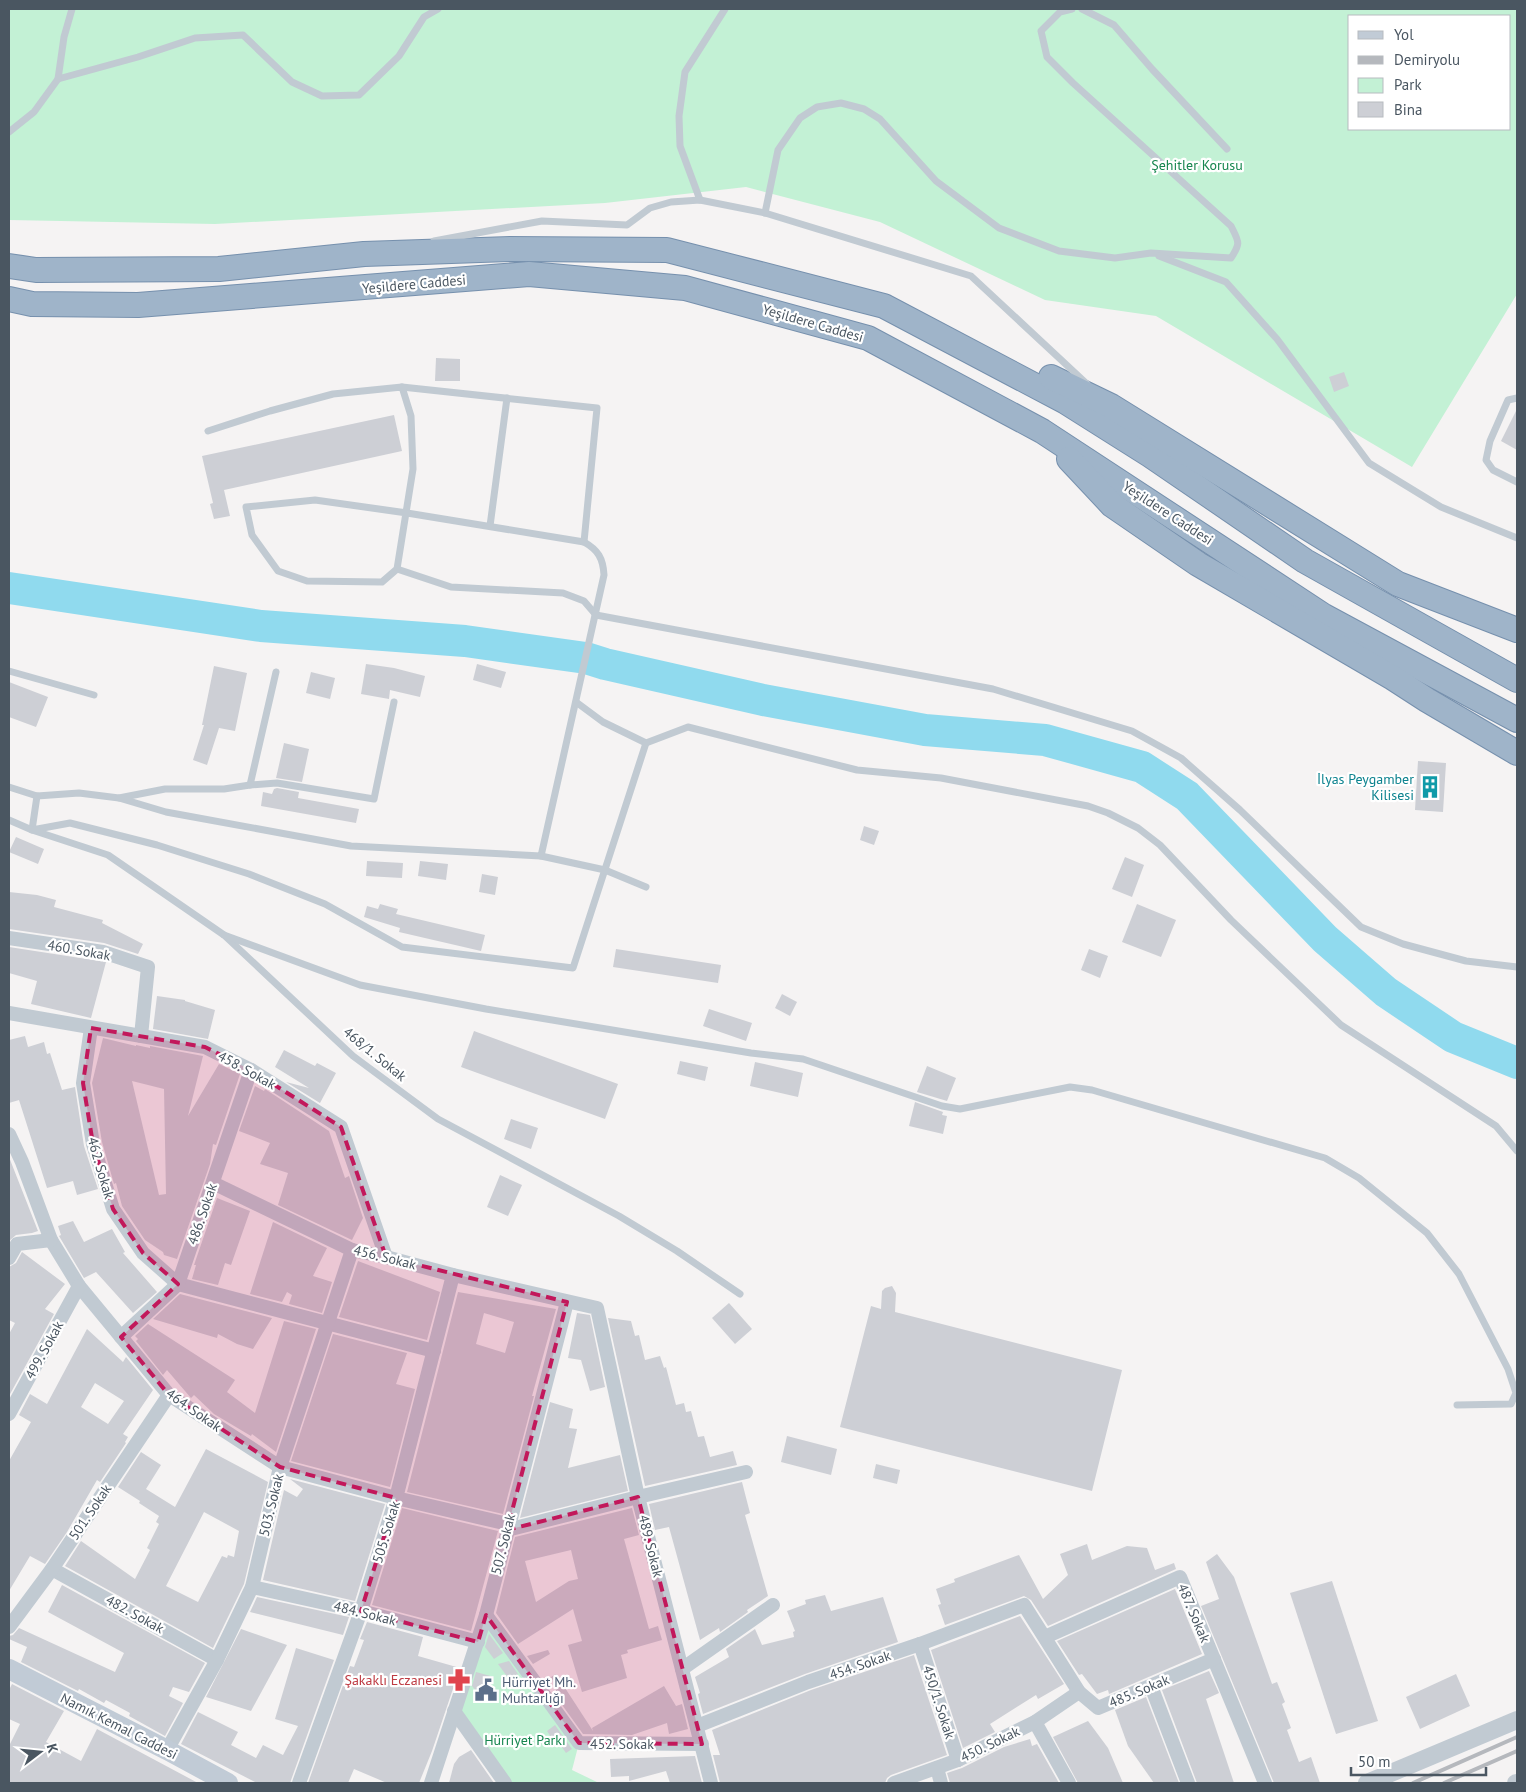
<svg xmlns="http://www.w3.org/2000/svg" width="1526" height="1792" viewBox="0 0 1526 1792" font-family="'PT Sans',sans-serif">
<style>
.green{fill:#c3f1d5;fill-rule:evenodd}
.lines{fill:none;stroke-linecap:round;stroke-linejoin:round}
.river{stroke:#90daee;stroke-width:32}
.building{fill:#cdcfd5;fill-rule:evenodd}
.trunk-casing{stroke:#7690ad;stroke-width:26}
.service{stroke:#c1cad2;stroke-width:7}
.minor{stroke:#c1cad2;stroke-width:14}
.tertiary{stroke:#c1cad2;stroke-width:18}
.secondary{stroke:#c1cbd6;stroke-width:20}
.trunk{stroke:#9fb4c9;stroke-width:24}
.rail{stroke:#b5b8bd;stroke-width:4}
.marked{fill:#c2185b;fill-opacity:0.2;stroke:#c2185b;stroke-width:4;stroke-dasharray:10 6;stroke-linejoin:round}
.labels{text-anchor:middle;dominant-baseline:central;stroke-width:4.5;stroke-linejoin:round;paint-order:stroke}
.park-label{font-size:14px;fill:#17864f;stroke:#fff}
.street-label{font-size:14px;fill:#4a5661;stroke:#fff}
.culture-label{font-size:14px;fill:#0d838f;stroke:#fff;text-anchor:end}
.health-label{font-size:14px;fill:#be3a42;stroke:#fff;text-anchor:end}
.service-label{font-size:14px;fill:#4e5e75;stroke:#fff;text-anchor:start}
</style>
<rect width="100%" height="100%" fill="#f5f3f3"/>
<!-- green -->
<g class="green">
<path d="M9 9H1517V294L1412 467 1156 316 1045 300 880 222 746 187 605 203 215 224 9 220ZM1350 16H1510V129H1350Z"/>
<polygon points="486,1615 579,1743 572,1770 599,1783 505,1783 454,1711"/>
</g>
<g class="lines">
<!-- river -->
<polyline class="river" points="9,588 261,626 465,641 586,658 605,664 763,700 925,730 1045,740 1142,767 1187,796 1325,939 1386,992 1453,1037 1517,1063"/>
</g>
<!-- building -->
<g class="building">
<polygon points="436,358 460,359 460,381 435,381"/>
<polygon points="1344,372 1349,386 1334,392 1329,377"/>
<polygon points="1517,409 1517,450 1501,441"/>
<polygon points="394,415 402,451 224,490 230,516 214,519 210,504 213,503 202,456"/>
<polygon points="366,664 394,668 425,676 420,697 390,690 389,699 361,694"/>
<polygon points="477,664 506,672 501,688 473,680"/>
<polygon points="214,666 247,673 235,731 219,728 207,765 193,760 204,725 202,725"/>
<polygon points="311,672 335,678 330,699 306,693"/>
<polygon points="9,682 48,697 36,727 9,717"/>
<polygon points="284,743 309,749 302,782 276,778"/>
<polygon points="1418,761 1446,763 1443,812 1415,810"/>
<polygon points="277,788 299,792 298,798 359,809 356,823 261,806 263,792 272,794 274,789"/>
<polygon points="864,826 879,831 874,845 860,840"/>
<polygon points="16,837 44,849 38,864 9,852"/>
<polygon points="1125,857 1144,865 1132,897 1112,889"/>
<polygon points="367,861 403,863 402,878 366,876"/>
<polygon points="420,861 448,864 446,880 418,876"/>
<polygon points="482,874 498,877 495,895 479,892"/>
<polygon points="9,892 37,895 56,900 54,907 103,920 102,923 143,944 138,954 104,943 9,929"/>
<polygon points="380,904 398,909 396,914 485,935 481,951 399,932 400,928 364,917 367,906 378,909"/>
<polygon points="1137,904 1176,920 1161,957 1122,942"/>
<polygon points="9,947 106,962 91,1018 31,1004 37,981 9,973"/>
<polygon points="616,949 721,965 718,983 613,967"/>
<polygon points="1089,949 1108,956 1100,978 1081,970"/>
<polygon points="782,994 797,1002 790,1016 775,1008"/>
<polygon points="157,996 185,1000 185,1001 215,1010 208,1039 153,1029"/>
<polygon points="709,1009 752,1023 746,1041 703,1026"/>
<polygon points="474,1031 618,1084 605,1119 461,1067"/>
<polygon points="25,1036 28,1047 44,1042 47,1054 50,1053 62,1090 75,1087 84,1146 98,1189 77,1195 73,1181 47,1188 19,1100 9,1103 9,1040"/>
<path d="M103 1038 136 1046V1045L150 1048V1046L203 1056 188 1116 219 1064 240 1074 216 1145 213 1144 210 1164 177 1259 164 1255 163 1252 145 1240 122 1206 116 1183 114 1184 102 1142 92 1083ZM132 1081 164 1089 166 1194 159 1195Z"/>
<polygon points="284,1050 315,1066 317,1063 336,1073 320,1103 286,1082 309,1088 275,1067"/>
<polygon points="680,1061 708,1067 705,1081 677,1074"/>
<polygon points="755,1062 803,1073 798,1097 750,1086"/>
<polygon points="927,1066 956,1078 947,1101 917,1092"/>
<polygon points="255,1086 264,1091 265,1089 329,1131 345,1178 349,1176 363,1218 352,1240 278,1205 288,1173 260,1164 270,1143 239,1131"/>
<polygon points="915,1102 943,1112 942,1115 947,1116 943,1134 909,1126"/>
<polygon points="511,1119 538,1128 531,1149 504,1139"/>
<polygon points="9,1157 38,1231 32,1233 16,1235 9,1241"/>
<polygon points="500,1175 522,1185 508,1216 487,1207"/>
<polygon points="217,1198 250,1211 231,1265 225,1263 218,1285 192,1279 196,1265 194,1265"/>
<polygon points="73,1221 84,1242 112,1229 125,1252 123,1253 157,1292 133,1313 96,1272 84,1278 59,1236 61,1235 58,1226"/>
<polygon points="273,1222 327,1248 313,1276 332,1282 322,1313 289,1304 292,1295 287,1292 282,1302 250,1294"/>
<polygon points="22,1252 65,1284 45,1309 54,1314 9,1396 9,1334 15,1323 9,1320 9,1267 16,1263"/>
<polygon points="358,1261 440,1292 427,1340 339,1317"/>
<polygon points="892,1286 896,1293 895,1312 1122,1370 1092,1491 840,1427 871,1306 881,1309 882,1291 885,1288"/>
<path d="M458 1292 556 1309 532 1396H534L503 1514 407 1492ZM484 1313 514 1322 505 1353 476 1344Z"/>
<polygon points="180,1294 272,1318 253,1349 237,1344 218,1334 217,1338 153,1319"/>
<polygon points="729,1303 752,1329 735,1344 712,1318"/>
<polygon points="577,1313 590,1315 605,1387 590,1391 581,1360 568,1358"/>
<polygon points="608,1318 631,1321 635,1336 639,1335 645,1360 660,1356 664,1368 666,1367 676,1405 684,1403 686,1412 691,1411 698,1437 704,1436 710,1457 733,1451 737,1465 645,1486"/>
<polygon points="284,1321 316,1329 276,1452 252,1434 251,1436 214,1414 194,1395 191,1398 167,1370 163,1375 136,1341 138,1339 135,1336 148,1324 235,1380 227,1392 255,1413"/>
<path d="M87 1329 123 1362 126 1357 153 1390 123 1434 128 1437 125 1442 126 1443 100 1482 97 1480 67 1532 45 1564 30 1556 9 1591V1461L31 1422 19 1415 30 1394 47 1404ZM95 1383 124 1401 108 1424 81 1407Z"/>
<polygon points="333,1334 407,1353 396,1384 415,1389 390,1487 291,1461"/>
<polygon points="550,1402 573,1409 569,1428 577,1429 568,1468 620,1455 628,1491 520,1518"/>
<polygon points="787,1436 837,1449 831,1475 781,1462"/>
<path d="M206 1449 268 1482 244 1584 213 1648 65 1566 81 1541 135 1579 150 1550 147 1548 159 1524 156 1522 159 1516 139 1503 140 1501 118 1487 141 1452 161 1465 146 1489 175 1507ZM204 1512 239 1531 234 1557 228 1555 227 1558 222 1556 198 1602 166 1586Z"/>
<polygon points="876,1464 900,1470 897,1484 873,1478"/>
<polygon points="290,1479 385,1504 355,1601 263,1580 284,1490 297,1497 303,1489"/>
<polygon points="742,1482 750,1513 745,1515 768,1596 747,1610 748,1612 720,1632 719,1628 700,1640 669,1527 655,1530 649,1504"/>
<polygon points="402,1508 498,1531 471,1631 372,1605"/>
<path d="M632 1508 639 1535 624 1539 649 1629 658 1626 662 1640 627 1650 628 1653 621 1655 627 1678 582 1692 568 1645 582 1641 573 1609 518 1644 496 1613 515 1537ZM571 1550 578 1579 569 1581 536 1602 525 1561Z"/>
<polygon points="1087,1544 1092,1560 1127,1546 1147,1548 1155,1570 1174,1563 1176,1569 1048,1626 1031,1600 1024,1596 945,1625 938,1605 941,1604 936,1589 955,1582 954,1579 1019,1555 1043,1599 1068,1575 1060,1554"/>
<polygon points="1217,1554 1234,1577 1272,1684 1277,1682 1285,1702 1282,1704 1291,1728 1287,1730 1299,1762 1311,1757 1320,1783 1274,1783 1201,1606 1219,1599 1206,1562"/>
<polygon points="1332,1581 1378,1721 1336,1734 1290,1593"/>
<polygon points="62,1585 205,1663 189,1692 173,1687 169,1696 183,1703 165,1736 129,1716 130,1713 106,1700 104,1703 79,1689 78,1691 76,1690 21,1662 27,1647 9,1639 9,1636 13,1635 19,1628 115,1672 124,1653 48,1612"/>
<polygon points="1175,1589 1202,1654 1109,1694 1108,1690 1097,1694 1082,1674 1079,1675 1057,1641"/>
<polygon points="825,1595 831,1611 883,1597 898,1642 805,1674 703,1714 699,1699 698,1694 700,1693 695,1677 729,1657 726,1649 755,1629 762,1645 794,1637 793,1632 795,1631 787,1611 806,1604 805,1600"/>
<polygon points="257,1597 349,1617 343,1635 250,1612"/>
<polygon points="1020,1616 1064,1684 1038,1699 1036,1695 990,1724 995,1732 963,1748 931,1650"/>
<polygon points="367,1622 423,1637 418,1656 460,1668 432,1751 419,1783 387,1783 354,1769 348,1783 308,1783 350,1666 354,1667 364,1640 360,1639"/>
<polygon points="241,1629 287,1645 251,1711 206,1697"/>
<polygon points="489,1634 503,1653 494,1659 485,1647"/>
<polygon points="296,1648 334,1660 290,1783 257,1783 181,1744 198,1712 238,1732 231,1745 256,1758 263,1745 283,1755 298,1726 275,1719"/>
<polygon points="548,1650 550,1654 533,1664 527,1656"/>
<polygon points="914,1655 947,1755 891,1775 887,1778 885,1783 720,1783 713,1755 720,1755 712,1730 811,1690"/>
<polygon points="509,1661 518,1674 509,1679 498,1664"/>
<polygon points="1209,1671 1219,1693 1206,1699 1234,1783 1197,1783 1162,1690"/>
<polygon points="476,1672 494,1677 478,1693 472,1686"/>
<polygon points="556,1674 593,1731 592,1728 664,1686 676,1706 682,1704 688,1729 669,1734 667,1723 632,1735 583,1734 560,1702 551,1677"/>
<polygon points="1456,1674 1470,1706 1420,1729 1406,1697"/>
<polygon points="12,1684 64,1711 46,1742 81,1761 97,1729 198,1783 9,1783 9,1746 20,1724 9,1719 9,1690"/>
<polygon points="1146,1697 1179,1783 1154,1783 1128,1746 1115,1710"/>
<polygon points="1088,1721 1108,1748 1123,1783 1078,1783 1053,1737"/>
<polygon points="555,1725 572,1749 566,1753 559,1743 556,1744 547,1731"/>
<polygon points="1030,1739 1032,1746 1037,1744 1059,1783 950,1783 947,1773 962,1768 1004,1747"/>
<polygon points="471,1750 494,1783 449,1783 454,1764 459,1757"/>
<polygon points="695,1756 702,1783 670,1783 666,1771 629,1781 629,1776 611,1777 610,1759"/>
</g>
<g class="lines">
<defs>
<g id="trunk">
<polyline points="9,266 36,270 219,269 364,254 510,249 667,250 884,306 1066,402 1150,455 1305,561 1517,680"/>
<polyline points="9,299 32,304 138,305 529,274 685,288 868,338 1042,431 1324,616 1517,720"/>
<polyline points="1051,377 1111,406 1398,584 1517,630"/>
<polyline points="1069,459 1112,505 1198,564 1393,678 1427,700 1517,753"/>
</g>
</defs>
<!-- trunk casing -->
<use href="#trunk" class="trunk-casing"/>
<!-- service -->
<g class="service">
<polyline points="1082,9 1114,25 1152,69 1227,149"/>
<polyline points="58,79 138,57 195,38 243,35 292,82 322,96 359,95 399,56 424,17 438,9"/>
<polyline points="9,132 34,112 58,79 64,37 72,9"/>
<polyline points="700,200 680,146 679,116 685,72 725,9"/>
<path d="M765 213 778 150 800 118 817 107 841 103 864 109 880 119 936 181 999 228 1059 251 1115 258 1151 253 1231 258C1241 243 1239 242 1231 226L1073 83 1047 57 1041 31 1060 12 1072 9"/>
<polyline points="434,241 542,221 627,225 650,208 671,202 700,200 765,213 971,276 1087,384"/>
<polyline points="1159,256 1226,282 1277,339 1369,463 1441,507 1517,538"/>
<polyline points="402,387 597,408 584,542"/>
<polyline points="1517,398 1508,400 1490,441 1486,460 1493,470 1517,482"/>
<polyline points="490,526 507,398"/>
<polyline points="397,569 451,587 563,593 584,601 596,615 993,689 1132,731 1181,758 1240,810 1361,927 1403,944 1466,961 1517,967"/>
<polyline points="9,671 94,695"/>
<polyline points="576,702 603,722 646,743 688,727 857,770 941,778 1088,806 1108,813 1138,828 1160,845 1231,920 1341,1025 1496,1126 1517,1151"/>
<polyline points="250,785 276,672"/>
<polyline points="9,787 37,796 79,793 119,798 165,789 224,789 250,785 277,783 374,799 394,702"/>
<polyline points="37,796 32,830 70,823 157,845 249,874 325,904 402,947 573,968 646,743"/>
<path d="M119 798 166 812 351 846 541 856 604 575C603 558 598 550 584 542L407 513 315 500 246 507 252 535 278 571 307 581 382 582 397 569 413 469 411 416 402 387 333 394 270 411 208 431"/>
<polyline points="9,820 32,830 108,855 224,935 353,1056 438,1119 619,1216 677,1251 740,1294"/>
<polyline points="541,856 605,870 646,887"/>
<polyline points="224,935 360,985 486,1009 751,1053 803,1059 942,1106 960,1109 1070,1087 1092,1090 1325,1158 1359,1178 1427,1233 1459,1274 1508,1369 1516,1393 1511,1404 1457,1405"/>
</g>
<!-- minor -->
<g class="minor">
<polyline points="9,938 103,952 148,967 141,1036"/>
<polyline points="9,1013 205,1047 251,1070 341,1127 386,1257"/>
<polyline points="91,1028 83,1083 93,1144 113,1209 143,1253 178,1284 434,1351"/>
<polyline points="9,1134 22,1162 51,1240 79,1286 169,1395 280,1467 396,1498 508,1524"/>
<polyline points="213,1183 352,1250 386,1257 453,1275 597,1308 638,1497 711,1783"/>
<polyline points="9,1258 17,1244 51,1240"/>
<polyline points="121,1337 178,1284 251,1070"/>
<polyline points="9,1414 79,1286"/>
<polyline points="507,1530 638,1497 746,1472"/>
<polyline points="52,1569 217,1660"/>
<polyline points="252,1587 361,1611 478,1642"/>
<polyline points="486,1615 579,1743 702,1744"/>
<polyline points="9,1627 52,1569 169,1395"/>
<polyline points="1045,1637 1180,1577 1265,1783"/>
<polyline points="920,1644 958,1760"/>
<polyline points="682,1669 773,1605"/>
<polyline points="1151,1686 1188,1783"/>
<polyline points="454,1711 505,1783"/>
<polyline points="1035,1722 1069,1783"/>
<polyline points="697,1726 808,1682 920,1644 1024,1605 1079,1692 1098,1708 1214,1659"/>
<polyline points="167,1750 217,1660 252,1587 280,1467 352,1250"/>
<polyline points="937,1768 941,1783"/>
<polyline points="299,1783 361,1611 396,1498 453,1275"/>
<polyline points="431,1783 486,1615 567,1302"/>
<polyline points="894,1783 958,1760 1035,1722 1079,1692"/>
</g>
<!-- tertiary -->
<g class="tertiary">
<polyline points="1367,1783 1517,1720"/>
<polyline points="1516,1783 1517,1783"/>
</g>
<!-- secondary -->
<polyline class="secondary" points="9,1669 167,1750 228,1783"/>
<!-- trunk -->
<use href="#trunk" class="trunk"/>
<!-- rail -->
<g class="rail">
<polyline points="1413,1783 1517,1737"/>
<polyline points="1444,1783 1517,1751"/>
</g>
</g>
<!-- marked area -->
<path class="marked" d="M91 1028 205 1047 251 1070 341 1127 386 1257 567 1302 507 1530 638 1497 702 1744 579 1743 486 1615 478 1642 361 1611 396 1498 280 1467 169 1395 121 1337 178 1284 143 1253 113 1209 93 1144 83 1083Z"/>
<!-- icons -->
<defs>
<symbol id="building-bare" viewBox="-9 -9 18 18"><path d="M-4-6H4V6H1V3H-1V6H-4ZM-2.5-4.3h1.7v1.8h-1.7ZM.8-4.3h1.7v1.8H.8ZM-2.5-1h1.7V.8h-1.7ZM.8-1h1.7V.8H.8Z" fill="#0f9aa8" stroke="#fff" stroke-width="2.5" paint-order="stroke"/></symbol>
<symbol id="pharmacy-bare" viewBox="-9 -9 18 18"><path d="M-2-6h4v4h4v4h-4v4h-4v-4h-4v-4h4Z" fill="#e0444e" stroke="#fff" stroke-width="2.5" paint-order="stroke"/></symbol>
<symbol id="civic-bare" viewBox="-9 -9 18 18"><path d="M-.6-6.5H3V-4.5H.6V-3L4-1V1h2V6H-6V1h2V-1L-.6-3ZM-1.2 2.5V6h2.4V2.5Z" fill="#5c6f8a" stroke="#fff" stroke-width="2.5" paint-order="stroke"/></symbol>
</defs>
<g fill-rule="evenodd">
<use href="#building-bare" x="1414" y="771" width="32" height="32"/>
<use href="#pharmacy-bare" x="443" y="1664" width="32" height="32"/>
<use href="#civic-bare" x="470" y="1674" width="32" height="32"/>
</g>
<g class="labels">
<!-- park labels -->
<g class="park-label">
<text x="1197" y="165">Şehitler Korusu</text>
<text x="525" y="1740">Hürriyet Parkı</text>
</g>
<!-- street labels -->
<g class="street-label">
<text transform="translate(414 284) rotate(-5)">Yeşildere Caddesi</text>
<text transform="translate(813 323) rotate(16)">Yeşildere Caddesi</text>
<text transform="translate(1168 513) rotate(33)">Yeşildere Caddesi</text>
<text transform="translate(79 950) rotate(10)">460. Sokak</text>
<text transform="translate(375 1054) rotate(39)">468/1. Sokak</text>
<text transform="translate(247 1070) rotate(29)">458. Sokak</text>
<text transform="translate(101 1168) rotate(74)">462. Sokak</text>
<text transform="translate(202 1214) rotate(-71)">486. Sokak</text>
<text transform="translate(385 1257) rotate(14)">456. Sokak</text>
<text transform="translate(44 1350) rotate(-61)">499. Sokak</text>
<text transform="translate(194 1410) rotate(35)">464. Sokak</text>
<text transform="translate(271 1505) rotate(-76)">503. Sokak</text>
<text transform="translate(90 1512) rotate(-56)">501. Sokak</text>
<text transform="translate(386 1532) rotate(-73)">505. Sokak</text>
<text transform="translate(503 1544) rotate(-76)">507. Sokak</text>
<text transform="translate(651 1546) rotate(76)">489. Sokak</text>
<text transform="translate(365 1613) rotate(14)">484. Sokak</text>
<text transform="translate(1194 1613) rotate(67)">487. Sokak</text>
<text transform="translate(135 1614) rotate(29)">482. Sokak</text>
<text transform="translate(860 1665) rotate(-19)">454. Sokak</text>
<text transform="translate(1139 1691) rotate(-23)">485. Sokak</text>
<text transform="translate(939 1702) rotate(72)">450/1. Sokak</text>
<text transform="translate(119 1726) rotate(27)">Namık Kemal Caddesi</text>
<text x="622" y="1744">452. Sokak</text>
<text transform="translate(990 1744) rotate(-26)">450. Sokak</text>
</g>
<!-- culture labels -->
<g class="culture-label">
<text x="1414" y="779">İlyas Peygamber<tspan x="1414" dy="16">Kilisesi</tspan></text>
</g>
<!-- health labels -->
<g class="health-label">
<text x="442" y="1680">Şakaklı Eczanesi</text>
</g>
<!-- service labels -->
<g class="service-label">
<text x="502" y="1682">Hürriyet Mh.<tspan x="502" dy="16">Muhtarlığı</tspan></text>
</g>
</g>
<!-- border -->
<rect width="1526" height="1792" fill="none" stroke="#4a5661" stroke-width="20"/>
<!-- legend -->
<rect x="1348" y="15" width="162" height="115" fill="#ffffff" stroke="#b7bbc0"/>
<rect x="1358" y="31" width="25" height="8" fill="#c1cbd6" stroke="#b7bbc0"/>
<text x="1394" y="40" font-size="15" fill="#4a5661">Yol</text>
<rect x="1358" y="56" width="25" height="8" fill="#b5b8bd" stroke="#b7bbc0"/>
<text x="1394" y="65" font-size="15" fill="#4a5661">Demiryolu</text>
<rect x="1358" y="78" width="25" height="15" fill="#c3f1d5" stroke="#b7bbc0"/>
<text x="1394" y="90" font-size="15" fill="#4a5661">Park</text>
<rect x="1358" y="102" width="25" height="15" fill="#cdcfd5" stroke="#b7bbc0"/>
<text x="1394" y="115" font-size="15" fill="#4a5661">Bina</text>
<!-- north arrow -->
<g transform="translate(40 1752) rotate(74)" stroke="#ffffff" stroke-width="4" paint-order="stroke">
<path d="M0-4L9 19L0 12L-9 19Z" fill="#4a5661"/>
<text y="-8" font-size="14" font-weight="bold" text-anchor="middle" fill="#4a5661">K</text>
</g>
<!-- scale -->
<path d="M1351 1767v8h135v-8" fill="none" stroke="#4a5661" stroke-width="2.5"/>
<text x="1358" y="1767" font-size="15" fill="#4a5661" stroke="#ffffff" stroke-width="4" paint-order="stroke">50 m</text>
</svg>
